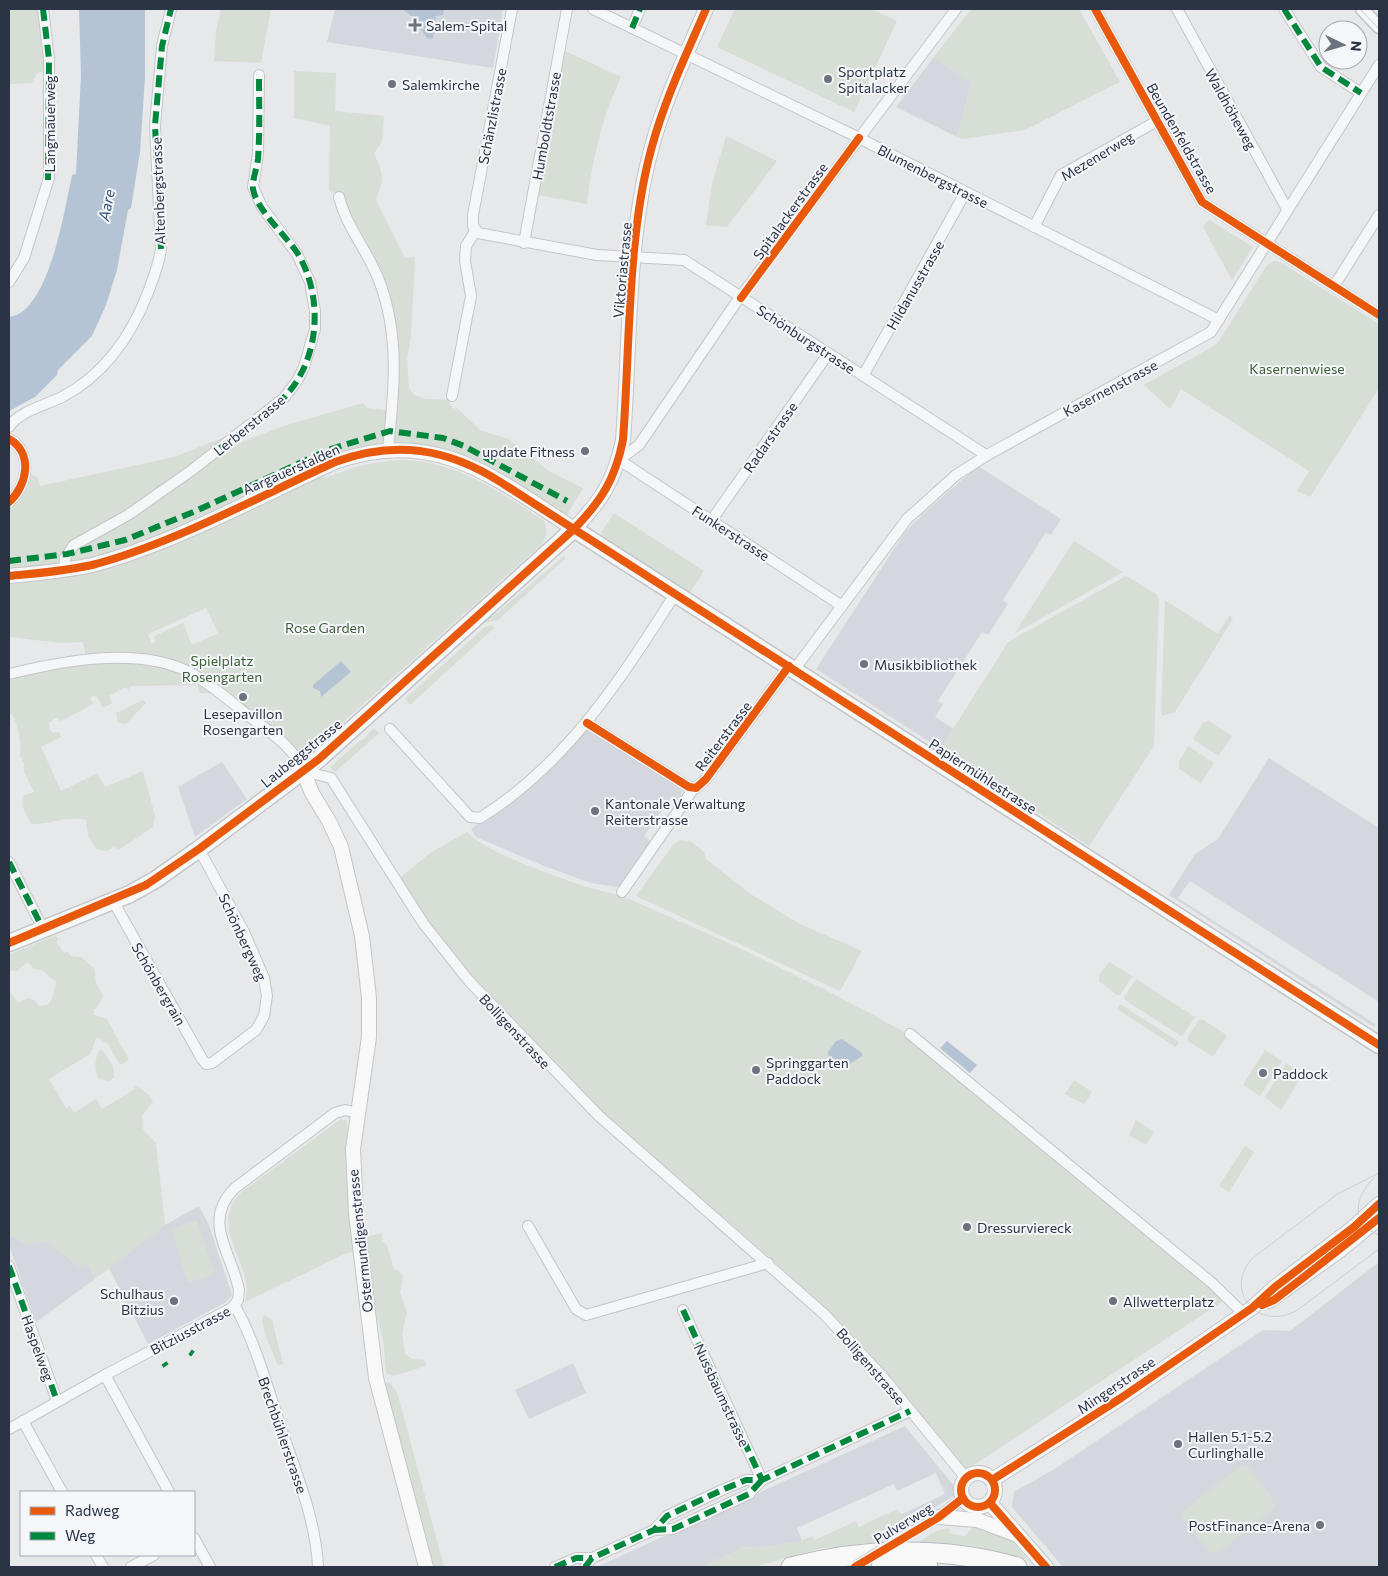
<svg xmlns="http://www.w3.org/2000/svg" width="1388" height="1576" viewBox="0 0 1388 1576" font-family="Commissioner,sans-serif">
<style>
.built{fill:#d4d7dd;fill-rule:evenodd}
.green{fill:#d6ded6;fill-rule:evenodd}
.water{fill:#b4c4d5}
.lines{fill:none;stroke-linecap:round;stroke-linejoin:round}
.minor-casing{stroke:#c4c6c8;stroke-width:12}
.tertiary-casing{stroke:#c4c6c8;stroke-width:15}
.secondary-casing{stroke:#c4c6c8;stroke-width:16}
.primary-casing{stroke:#c2c5c8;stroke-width:19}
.motorway-casing{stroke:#b8bbbf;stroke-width:21}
.minor{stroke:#f5f6f7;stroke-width:10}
.tertiary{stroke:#f5f6f7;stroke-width:12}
.secondary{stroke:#f8f8f8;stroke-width:14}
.primary{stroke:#f8f8f8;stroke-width:16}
.motorway{stroke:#f8f8f8;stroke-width:19}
.tram{stroke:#cecfd2;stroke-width:1}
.minor-bridge-casing{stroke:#c4c6c8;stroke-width:12;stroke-linecap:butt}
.minor-bridge{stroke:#f5f6f7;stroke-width:10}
.quiet{stroke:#00873e;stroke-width:6;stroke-dasharray:12 6;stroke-linecap:butt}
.cycleway-casing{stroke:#f4f6f9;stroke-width:11}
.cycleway{stroke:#e8590c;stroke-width:8}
.poi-dot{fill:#6c737f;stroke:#f4f6f9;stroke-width:2}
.labels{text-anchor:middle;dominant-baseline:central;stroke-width:4;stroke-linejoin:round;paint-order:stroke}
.poi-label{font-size:14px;fill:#2b3445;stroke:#f4f6f9;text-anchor:start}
.street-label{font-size:14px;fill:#2b3445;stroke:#f4f6f9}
.park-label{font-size:14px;fill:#3f6138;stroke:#f4f6f9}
.water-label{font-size:15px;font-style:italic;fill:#34527a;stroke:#f4f6f9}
</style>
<rect width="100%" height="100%" fill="#e6e8ea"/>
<!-- built -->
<g class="built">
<polygon points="335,9 503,9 493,68 327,42"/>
<polygon points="934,57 971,83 957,137 896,107"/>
<polygon points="978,466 1061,519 1051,535 1046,532 1003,600 1008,604 988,635 982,632 938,701 943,704 935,717 954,729 941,749 816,669 905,532 927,510"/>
<path d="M588 728 684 788 681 795V803L623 884 617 887 591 883 544 866 476 837 471 829 539 777ZM672 796 680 802 652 842 644 836Z"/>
<polygon points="1269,758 1379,828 1379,1002 1190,881 1178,898 1375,1024 1379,1018 1374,1027 1169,895 1195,854 1218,839"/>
<polygon points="222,762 247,799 195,837 178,787"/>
<polygon points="199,1206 209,1225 232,1295 226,1302 148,1344 109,1268 165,1225"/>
<polygon points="12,1236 26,1244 46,1242 79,1266 89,1266 95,1279 36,1322 9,1245 9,1237"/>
<polygon points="1379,1262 1379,1567 1063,1567 1012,1507 1014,1492 1053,1470 1263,1330 1290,1331"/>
<polygon points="573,1363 586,1393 529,1419 515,1390"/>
<polygon points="905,1426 954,1486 954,1496 908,1523 900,1515 945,1494 936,1473 897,1491 894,1484 797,1528 802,1541 759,1548 745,1547 701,1567 597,1567"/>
</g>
<!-- green -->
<g class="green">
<polygon points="9,9 40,9 45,63 44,71 37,73 32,83 9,84"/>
<polygon points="221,9 271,9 261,63 214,61 216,31"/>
<polygon points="735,9 871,9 897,21 854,112 717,47"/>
<polygon points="971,9 1079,9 1120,82 1025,130 962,139 957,137 971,84 934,57"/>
<path d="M563 50 621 77C602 117 592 160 587 204L537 195Z"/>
<path d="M294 71 336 73 335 111 384 116 382 141 374 154C384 174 384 179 376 200L405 258 415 257 411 336 407 360 409 388 413 394 425 399 450 400 449 403 454 409 457 408 480 430 508 439 549 471 583 488 563 522 517 491 410 449 320 468 325 478C419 439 465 469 543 520 548 528 547 536 543 543L312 750 302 754 206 679 115 654 86 655 83 642 61 643 9 637V510L24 493 31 474 38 478 40 486 174 457 225 437 231 444 235 445 280 427 363 403 368 408 396 411V336L342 194 329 191 330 125C317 124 307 119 294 119ZM206 608 218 633 192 645 183 623 154 636 156 642 152 644 148 634Z"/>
<polygon points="726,136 777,161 727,227 706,225 712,184"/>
<polygon points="1209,220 1253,247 1232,280 1203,227"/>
<polygon points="1274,261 1280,262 1379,324 1379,388 1310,497 1297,491 1309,471 1181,389 1170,409 1144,385 1217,344 1267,265"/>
<polygon points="614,513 704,571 689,594 604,538 601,533"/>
<polygon points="1074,541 1123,572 1014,634"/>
<polygon points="565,555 565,559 498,620 484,623 403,695 483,621 496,614"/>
<polygon points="1126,576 1156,594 1159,599 1154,746 1089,846 940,750 1008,642"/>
<polygon points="1165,600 1218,634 1230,615 1233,619 1175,712 1162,716 1161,714"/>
<polygon points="490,625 495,627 410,705 405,699 485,627"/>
<path d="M96 661 127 662 176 669 214 693H199L198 685 130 686V693L126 687 109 696 112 703 103 708 96 695 90 698 93 704 61 721 55 718 49 723 50 730 53 733 59 732 61 737 41 747 61 791 97 773 105 787 143 771 155 816 153 827 123 847 119 849 114 847 106 851 96 849 88 835 86 820C68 815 50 825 31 824L22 806 24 795 34 792 24 772V763L20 756C22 743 18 720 9 711V678Z"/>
<polygon points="143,700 146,703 126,724 118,723 116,713"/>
<polygon points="1209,721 1232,736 1218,756 1193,739 1203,723"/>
<polygon points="374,728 379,733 335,772 330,767 361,740 362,741"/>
<polygon points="1188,746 1214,763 1201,783 1179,769 1179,762"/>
<path d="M467 832C484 852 566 881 594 889 604 892 614 893 624 897 721 939 819 983 911 1036L1228 1298 966 1470C921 1416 879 1360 828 1311 766 1251 698 1197 632 1140 593 1106 556 1068 521 1030 475 980 436 936 400 878L430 853Z"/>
<polygon points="680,840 690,841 704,852 706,859 749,893 800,924 862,951 840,991 636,896 672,846"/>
<polygon points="56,935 58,940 56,942 64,953 67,951 71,956 81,957 94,968 96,982 103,996 97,1008 93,1010 94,1015 107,1019 129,1060 120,1065 108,1044 97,1037 90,1054 49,1079 66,1108 70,1106 74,1113 96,1099 102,1109 135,1089 133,1086 136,1085 149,1095 153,1102 142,1116 143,1129 156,1143 165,1225 95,1279 89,1266 79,1266 46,1242 26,1244 12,1236 9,1237 9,990 18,1003 28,998 34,1000 39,1006 48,1005 52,999 56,982 42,970 34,969 28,962 17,971 9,970 9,955"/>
<polygon points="1109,962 1132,976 1120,995 1117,995 1099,981 1099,975"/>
<polygon points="1136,979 1195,1017 1183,1035 1181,1036 1125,1000 1124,997"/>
<polygon points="1120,1004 1179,1042 1176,1047 1117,1009"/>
<polygon points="1202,1019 1225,1034 1226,1037 1213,1057 1188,1041 1187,1038 1199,1020"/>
<path d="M101 1048 113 1066 114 1078 108 1081 99 1079C93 1070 95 1055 101 1048Z"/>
<polygon points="1265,1050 1282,1061 1260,1096 1243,1085"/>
<polygon points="1286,1063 1303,1074 1281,1110 1265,1097"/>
<polygon points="1074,1080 1092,1092 1084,1104 1065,1094"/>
<path d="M341 1119 347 1121V1130H349L347 1176 355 1252 347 1253 245 1302C257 1265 203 1226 244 1190Z"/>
<polygon points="1136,1120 1154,1132 1146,1145 1129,1135"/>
<polygon points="1245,1146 1254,1152 1229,1192 1219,1186"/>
<polygon points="197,1220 215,1274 188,1283 171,1229"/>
<polygon points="382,1233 382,1241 387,1245 394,1270 398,1270 403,1276 400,1293 407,1312 402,1333 405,1354 412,1359 424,1360 426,1366 393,1376 386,1373 383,1339 374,1308 366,1237"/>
<path d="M264 1315 272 1320 283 1364 278 1365C271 1350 264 1335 262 1318Z"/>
<polygon points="389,1382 397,1392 444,1567 434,1567 385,1384"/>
<path d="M1243 1466C1252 1468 1275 1499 1275 1508L1218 1553 1211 1554 1183 1520 1182 1512 1237 1468Z"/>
<polygon points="897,1509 909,1524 879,1542 823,1548 753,1567 701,1567 745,1547 759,1548 797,1542 813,1536 815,1540 856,1521 859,1527"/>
<polygon points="973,1527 1011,1539 1027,1559 972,1546 919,1542 936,1531 949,1528 950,1534 965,1536"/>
</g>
<!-- water -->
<g class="water">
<path d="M79 9H145V77L140 152 131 208 128 210 117 270 106 305 92 336 58 370 57 375 35 397 9 411V317C49 313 65 208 72 175L76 174 81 75Z"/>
<polygon points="402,9 444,9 443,15 436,16 433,39 427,38 411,16"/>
<polygon points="341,661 351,672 321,697 320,691 313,688 313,685"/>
<polygon points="842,1039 862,1053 862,1056 850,1064 837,1068 829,1061 828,1052 836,1041"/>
<polygon points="947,1041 977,1065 970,1073 940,1048"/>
</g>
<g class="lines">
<defs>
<g id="minor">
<polyline points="512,9 473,215 473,226 478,233 597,255 684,260 986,455"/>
<polyline points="593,9 851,134 1219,320"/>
<polyline points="1095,9 1202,202 1379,315"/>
<polyline points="1177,9 1287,209"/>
<polyline points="1284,9 1321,67 1361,93"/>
<polyline points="632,28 640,9"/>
<path d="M339 197C347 229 369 252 380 283 400 337 394 393 388 449"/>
<polyline points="1034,227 1061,175 1157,121"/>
<polyline points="524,243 567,9"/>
<polyline points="9,282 24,258 49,178 49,59 43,9"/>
<polyline points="1334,286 1379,215"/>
<polyline points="863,376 965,193"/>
<polyline points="452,396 471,296 465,261 466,246 476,230"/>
<path d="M9 427C18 412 46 405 62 397 106 374 132 335 149 290 154 276 159 264 161 249L155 125 162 46 171 9"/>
<path d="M9 439C34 453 27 486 9 502"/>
<polyline points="711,521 828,354"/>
<polyline points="64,570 65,558 74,545 128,515 192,470 284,398 297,381 304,367 315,329 315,311 310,282 297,254 262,207 253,187 258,154 259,75"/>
<polyline points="842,606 619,460 639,445 735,304 956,9"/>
<polyline points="794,670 907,519 956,475 989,454 1211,332 1379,65"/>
<path d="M9 674C62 661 137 646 189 672 211 684 230 701 250 717 271 733 293 746 303 771L331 778 423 923 469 981 599 1116 824 1314 882 1376 966 1478"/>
<polyline points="587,723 689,787 696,788 706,779 789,666"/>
<path d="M390 729 470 817 480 818C567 764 621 679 675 594"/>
<polyline points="9,862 43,929"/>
<polyline points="622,892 694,788"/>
<polyline points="113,901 202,1059 206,1064 212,1063 256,1030 264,1016 267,996 264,978 244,932 199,849"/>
<polyline points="910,1034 1212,1283 1244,1314"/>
<polyline points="528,1226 576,1309 586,1315 768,1263"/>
<polyline points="9,1266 57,1401"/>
<path d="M235 1306C255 1341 269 1392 282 1431 297 1475 316 1521 318 1567"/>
<polyline points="683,1310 762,1480"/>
<polyline points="105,1375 169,1492"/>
<polyline points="23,1421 62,1492"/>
<path d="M9 1429 105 1375 232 1308 238 1300 239 1290C232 1253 201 1221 235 1188L335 1113 345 1110 358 1113"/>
<polyline points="654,1530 673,1529 749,1494 762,1480"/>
<polyline points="194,1538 210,1567"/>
<polyline points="899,1539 939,1517 963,1498"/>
<polyline points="96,1555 103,1567"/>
<polyline points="131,1567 154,1555"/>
<polyline points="555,1567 576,1558 592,1558"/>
<polyline points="585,1567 592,1558 654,1530 667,1516 722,1490 746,1480 762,1480 910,1411"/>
</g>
<polyline id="tertiary" points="1362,9 1379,27"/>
<g id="secondary">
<path d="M9 576C38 573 68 571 96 564 176 542 258 497 335 462 434 426 494 477 574 529 601 501 615 480 623 440 630 348 627 239 651 150 664 101 686 55 706 9"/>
<polyline points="303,771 312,793 330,823 341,847 362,936 369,998 369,1037 353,1149 356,1213 376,1378 426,1567"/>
<polyline points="1269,1301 1339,1251 1379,1218"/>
<circle cx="978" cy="1490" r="17"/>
<polyline points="992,1480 1121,1398 1252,1308 1275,1287 1354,1227 1379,1204"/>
<polyline points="990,1503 1046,1567"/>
<polyline points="939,1517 977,1520 1015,1534"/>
</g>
<polyline id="primary" points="9,943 130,894 155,880 199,849 319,759 574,529 1379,1045"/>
<g id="motorway">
<path d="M791 1567C864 1548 944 1546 1017 1567"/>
<polyline points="881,1567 928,1567"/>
</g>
</defs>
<!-- minor casing -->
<use href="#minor" class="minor-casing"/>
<!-- tertiary casing -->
<use href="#tertiary" class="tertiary-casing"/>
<!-- secondary casing -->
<use href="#secondary" class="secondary-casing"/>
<!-- primary casing -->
<use href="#primary" class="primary-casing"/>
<!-- motorway casing -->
<use href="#motorway" class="motorway-casing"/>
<!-- minor -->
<use href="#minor" class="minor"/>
<!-- tertiary -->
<use href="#tertiary" class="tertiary"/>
<!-- secondary -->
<use href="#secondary" class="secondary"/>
<!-- primary -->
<use href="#primary" class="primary"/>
<!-- motorway -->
<use href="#motorway" class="motorway"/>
<!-- tram -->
<g class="tram">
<polyline points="1360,9 1379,29"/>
<path d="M1379 1173 1339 1193 1254 1257C1221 1288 1258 1335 1299 1309L1379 1249"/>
<path d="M1374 1178C1355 1196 1349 1224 1379 1235"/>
</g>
<defs>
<polyline id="minor-bridge" points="855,1567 899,1539"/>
</defs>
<!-- minor-bridge casing -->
<use href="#minor-bridge" class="minor-bridge-casing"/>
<!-- minor-bridge -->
<use href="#minor-bridge" class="minor-bridge"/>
<!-- quiet -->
<g class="quiet">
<polyline points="43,9 49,59 48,180"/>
<polyline points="1284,9 1321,67 1361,93"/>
<polyline points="632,28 640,9"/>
<polyline points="161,249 155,125 162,46 171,9"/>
<path d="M220 448C242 431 270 415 288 393 320 356 323 296 298 254 286 235 257 211 253 189 252 180 257 168 258 159 260 131 259 103 259 75"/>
<polyline points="9,561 67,554 125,540 198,510 328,450 390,431 443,438 464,446 567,501"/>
<polyline points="9,862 43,929"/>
<polyline points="9,1266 57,1401"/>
<polyline points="683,1310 762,1480"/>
<polyline points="190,1352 193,1354"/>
<polyline points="164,1363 166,1366"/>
<polyline points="654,1530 673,1529 749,1494 762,1480"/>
<polyline points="555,1567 576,1558 592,1558"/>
<polyline points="585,1567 592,1558 654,1530 667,1516 722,1490 746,1480 762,1480 910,1411"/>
</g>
<defs>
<g id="cycleway">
<polyline points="1095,9 1202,202 1379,315"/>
<polyline points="741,298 859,138"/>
<path d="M9 439C34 453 27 486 9 502"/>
<path d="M9 576C38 573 68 571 96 564 176 542 258 497 335 462 395 440 448 448 502 483L1379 1045"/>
<polyline points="587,723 689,787 696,788 706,779 789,666"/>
<path d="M9 943 146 885 199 849 319 759 574 529C601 501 615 480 623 440 630 348 627 239 651 150 664 101 686 55 706 9"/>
<polyline points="1262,1305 1274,1300 1304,1277 1379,1218"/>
<circle cx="978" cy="1490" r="17"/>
<polyline points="992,1480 1121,1398 1252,1308 1275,1287 1354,1227 1379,1204"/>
<polyline points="990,1503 1046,1567"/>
<polyline points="855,1567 939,1517 963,1498"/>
</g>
</defs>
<!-- cycleway casing -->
<use href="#cycleway" class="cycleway-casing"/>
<!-- cycleway -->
<use href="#cycleway" class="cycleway"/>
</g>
<!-- markers -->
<g class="poi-dot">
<path d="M412.5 17.5h5v5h5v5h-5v5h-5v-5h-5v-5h5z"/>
<circle cx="828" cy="79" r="5"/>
<circle cx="392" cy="84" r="5"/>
<circle cx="585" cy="451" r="5"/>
<circle cx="864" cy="664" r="5"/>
<circle cx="243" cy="697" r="5"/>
<circle cx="595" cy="811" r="5"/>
<circle cx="756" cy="1070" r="5"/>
<circle cx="1263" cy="1073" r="5"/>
<circle cx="967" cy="1227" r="5"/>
<circle cx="174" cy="1301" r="5"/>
<circle cx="1113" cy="1301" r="5"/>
<circle cx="1178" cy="1444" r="5"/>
<circle cx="1320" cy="1525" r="5"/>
</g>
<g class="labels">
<!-- poi labels -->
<g class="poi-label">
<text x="426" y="25">Salem-Spital</text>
<text x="838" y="71">Sportplatz<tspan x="838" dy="16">Spitalacker</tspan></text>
<text x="402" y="84">Salemkirche</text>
<text x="575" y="451" text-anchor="end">update Fitness</text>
<text x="874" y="664">Musikbibliothek</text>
<text x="243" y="713" text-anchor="middle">Lesepavillon<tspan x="243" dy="16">Rosengarten</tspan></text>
<text x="605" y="803">Kantonale Verwaltung<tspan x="605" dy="16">Reiterstrasse</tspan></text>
<text x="766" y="1062">Springgarten<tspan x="766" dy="16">Paddock</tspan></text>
<text x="1273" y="1073">Paddock</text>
<text x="977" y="1227">Dressurviereck</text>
<text x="164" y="1293" text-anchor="end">Schulhaus<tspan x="164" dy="16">Bitzius</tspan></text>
<text x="1123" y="1301">Allwetterplatz</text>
<text x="1188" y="1436">Hallen 5.1-5.2<tspan x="1188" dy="16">Curlinghalle</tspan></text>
<text x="1310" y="1525" text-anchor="end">PostFinance-Arena</text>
</g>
<!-- street labels -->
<g class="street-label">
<text transform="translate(1231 109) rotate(61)">Waldhöheweg</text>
<text transform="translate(492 116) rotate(-79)">Schänzlistrasse</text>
<text transform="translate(49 124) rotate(-90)">Langmauerweg</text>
<text transform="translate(546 126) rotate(-80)">Humboldtstrasse</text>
<text transform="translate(1182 138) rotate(60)">Beundenfeldstrasse</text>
<text transform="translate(1097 156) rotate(-31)">Mezenerweg</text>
<text transform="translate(933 176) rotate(27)">Blumenbergstrasse</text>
<text transform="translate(158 191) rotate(-92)">Altenbergstrasse</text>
<text transform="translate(790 211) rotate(-54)">Spitalackerstrasse</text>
<text transform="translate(622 270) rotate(-85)">Viktoriastrasse</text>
<text transform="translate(915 285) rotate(-60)">Hildanusstrasse</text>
<text transform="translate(806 339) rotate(33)">Schönburgstrasse</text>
<text transform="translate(1110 388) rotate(-28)">Kasernenstrasse</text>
<text transform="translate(249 425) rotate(-39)">Lerberstrasse</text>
<text transform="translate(770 437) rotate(-55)">Radarstrasse</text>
<text transform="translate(291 469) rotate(-24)">Aargauerstalden</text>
<text transform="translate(731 533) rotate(33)">Funkerstrasse</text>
<text transform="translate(723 736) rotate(-53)">Reiterstrasse</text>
<text transform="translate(301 753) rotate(-39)">Laubeggstrasse</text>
<text transform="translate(983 776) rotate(33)">Papiermühlestrasse</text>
<text transform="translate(243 937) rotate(65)">Schönbergweg</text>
<text transform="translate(159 984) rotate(60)">Schönbergrain</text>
<text transform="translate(515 1031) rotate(47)">Bolligenstrasse</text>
<text transform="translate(360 1241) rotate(-96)">Ostermundigenstrasse</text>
<text transform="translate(190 1330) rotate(-28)">Bitziusstrasse</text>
<text transform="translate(38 1348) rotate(70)">Haspelweg</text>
<text transform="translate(871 1366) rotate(49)">Bolligenstrasse</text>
<text transform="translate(1116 1385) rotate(-34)">Mingerstrasse</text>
<text transform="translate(722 1395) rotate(65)">Nussbaumstrasse</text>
<text transform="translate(283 1435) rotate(71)">Brechbühlerstrasse</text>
<text transform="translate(903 1523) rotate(-31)">Pulverweg</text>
</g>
<!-- park labels -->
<g class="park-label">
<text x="1297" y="368">Kasernenwiese</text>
<text x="325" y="627">Rose Garden</text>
<text x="222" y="660">Spielplatz<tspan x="222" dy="16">Rosengarten</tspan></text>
</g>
<!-- water labels -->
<g class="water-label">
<text transform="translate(106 205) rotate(-79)">Aare</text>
</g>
</g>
<!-- border -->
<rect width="1388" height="1576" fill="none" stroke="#2b3445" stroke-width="20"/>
<!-- legend -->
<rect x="20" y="1491" width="175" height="65" fill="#f4f6f9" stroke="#a4a8b1"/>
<rect x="30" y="1507" width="25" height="8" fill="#e8590c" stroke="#a4a8b1"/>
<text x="65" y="1516" font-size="15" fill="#2b3445">Radweg</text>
<rect x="30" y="1532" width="25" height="8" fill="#00873e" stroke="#a4a8b1"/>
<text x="65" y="1541" font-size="15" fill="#2b3445">Weg</text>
<!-- north arrow -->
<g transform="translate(1343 45) rotate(95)"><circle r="24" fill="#f4f6f9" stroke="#a4a8b1"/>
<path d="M0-4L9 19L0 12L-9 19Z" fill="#6c737f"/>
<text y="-8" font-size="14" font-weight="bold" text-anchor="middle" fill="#2b3445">N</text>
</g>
</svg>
